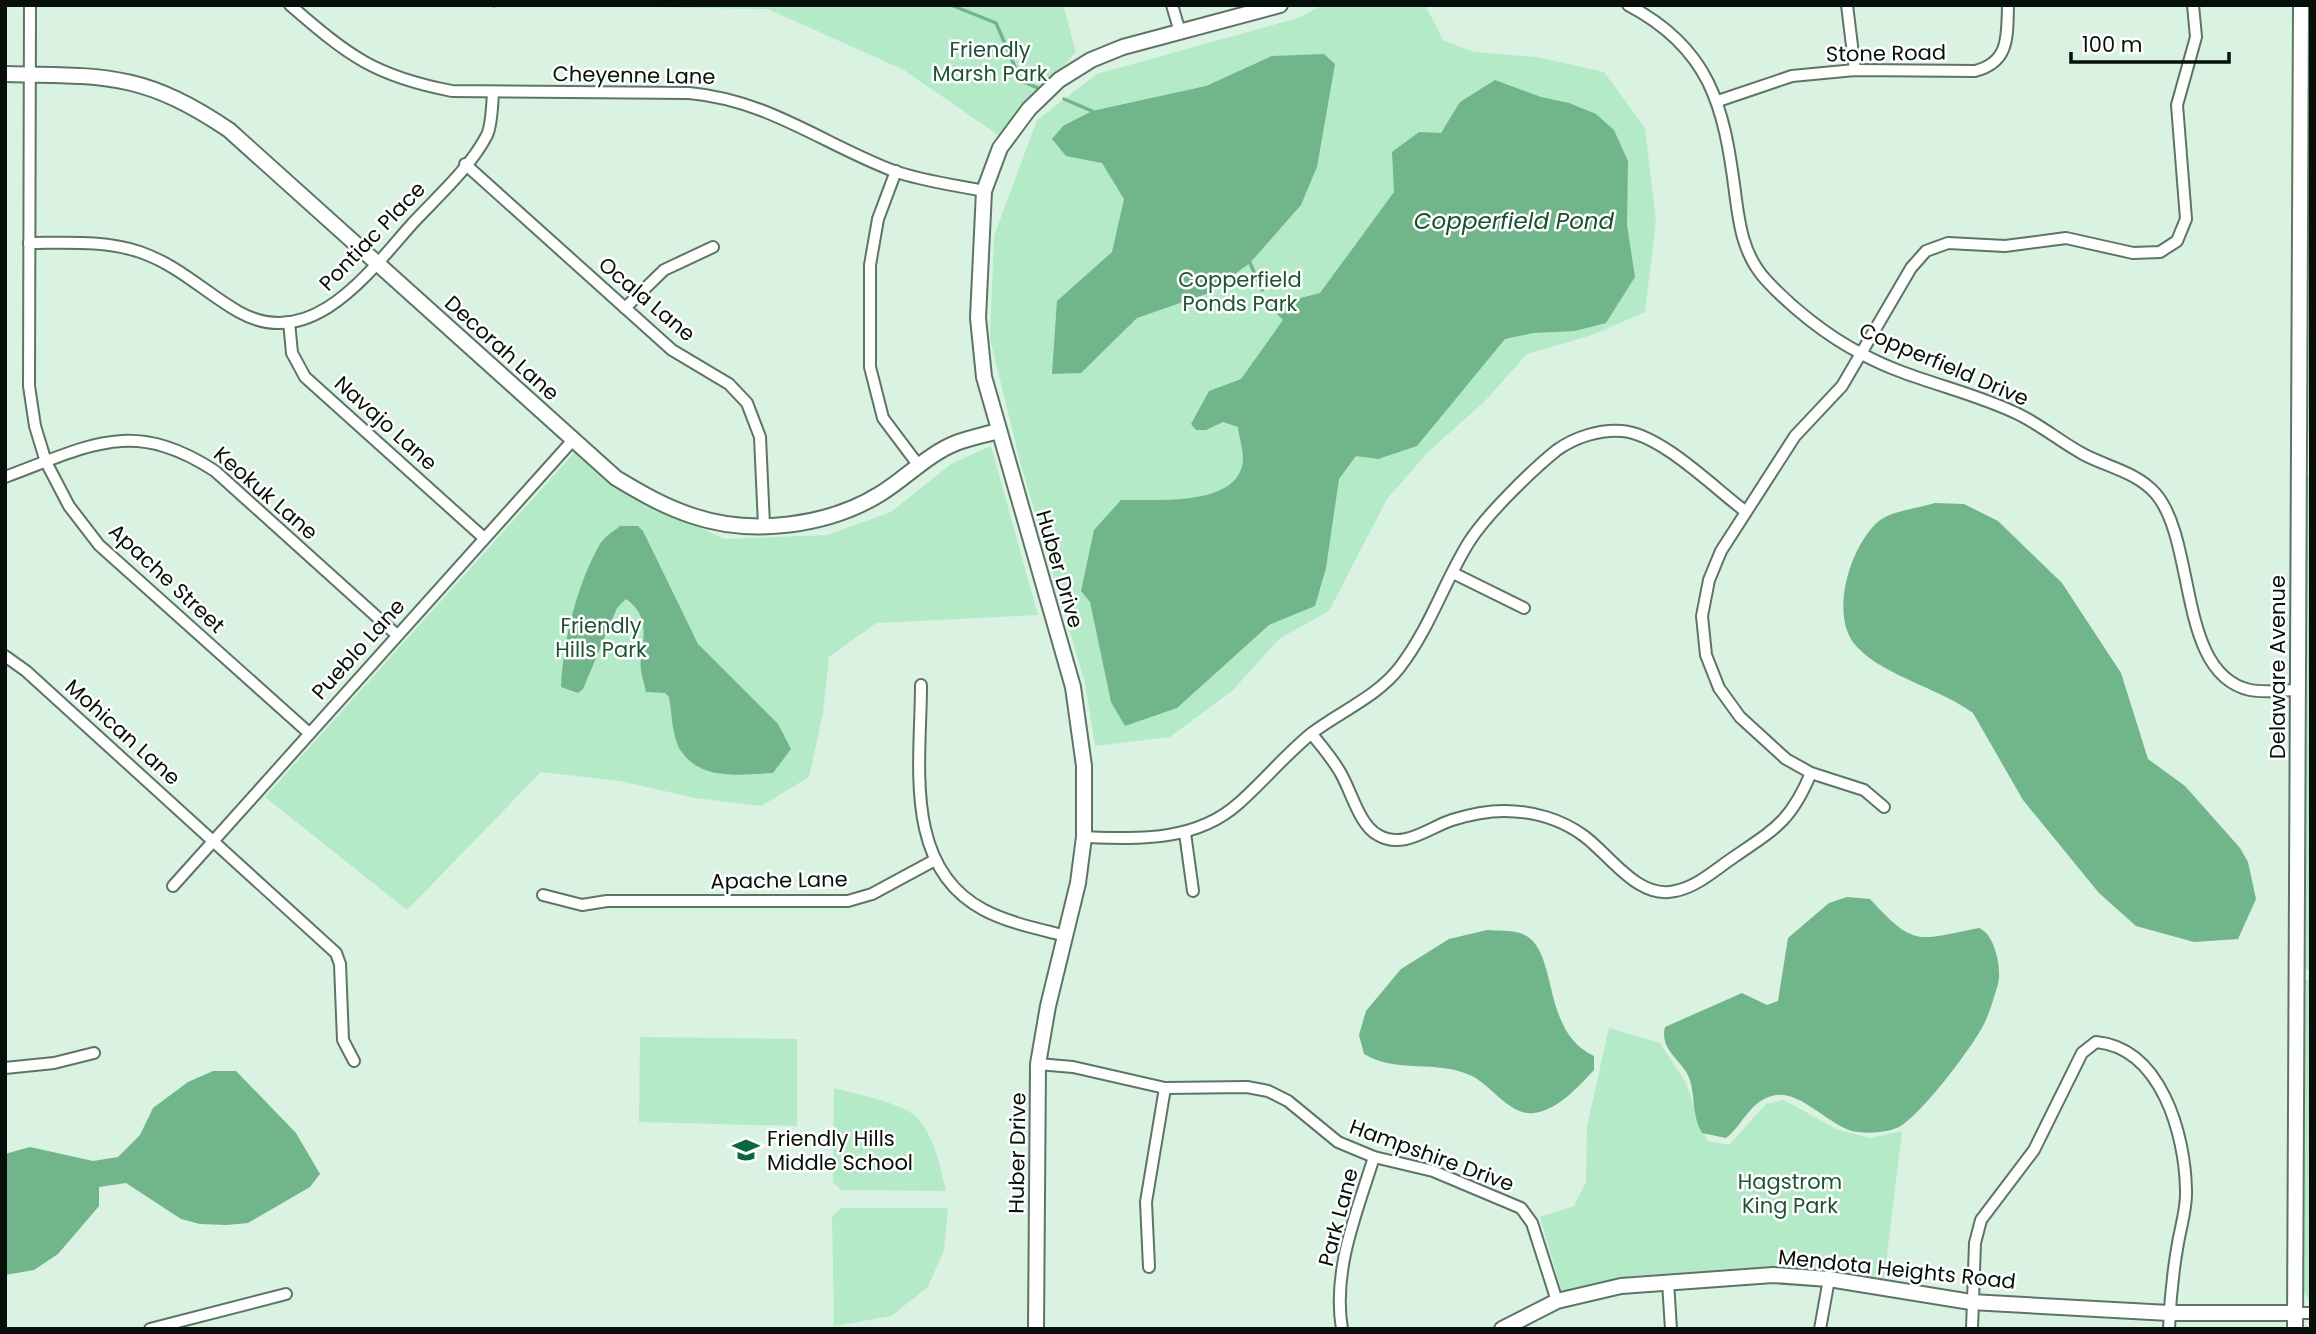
<svg xmlns="http://www.w3.org/2000/svg" width="2316" height="1334" viewBox="0 0 2316 1334" font-family="Poppins,sans-serif">
<style>
.green{fill:#b5eac8}
.water{fill:#71b58b}
.lines{fill:none;stroke-linecap:round;stroke-linejoin:round}
.stream{stroke:#71b58b;stroke-width:3.5}
.minor-casing{stroke:#5e7566;stroke-width:14}
.tertiary-casing{stroke:#5e7566;stroke-width:18}
.minor{stroke:#fff;stroke-width:10}
.tertiary{stroke:#fff;stroke-width:14}
.labels{text-anchor:middle;dominant-baseline:central;stroke-width:5;stroke-linejoin:round;paint-order:stroke}
.park-label{font-size:21px;fill:#205336;stroke:#fff}
.street-label{font-size:21px;fill:#060f09;stroke:#fff}
.poi-label{font-size:21px;fill:#060f09;stroke:#fff;text-anchor:start}
.water-label{font-size:23px;font-style:italic;fill:#1a4e31;stroke:#fff}
</style>
<rect width="100%" height="100%" fill="#d9f2e1"/>
<!-- green -->
<g class="green">
<polygon points="521,5 1063,5 1076,52 1001,137 904,70 768,9"/>
<polygon points="1323,5 1425,5 1443,40 1474,52 1537,57 1604,72 1645,128 1656,221 1645,312 1592,335 1527,354 1485,401 1428,452 1387,499 1329,611 1280,638 1233,690 1170,737 1095,746 1085,683 1021,465 990,339 994,236 1037,120 1097,74 1298,18"/>
<polygon points="2311,84 2311,439 2306,426 2308,85"/>
<polygon points="991,446 1038,615 876,623 829,657 823,713 809,777 761,806 695,798 620,781 541,772 407,910 265,797 575,452 619,488 724,539 827,535 891,512 951,464"/>
<polygon points="2311,471 2311,970 2304,968 2306,482"/>
<polygon points="2311,979 2311,1304 2302,1289 2304,981"/>
<polygon points="1609,1028 1660,1043 1685,1081 1707,1141 1729,1145 1766,1104 1784,1100 1838,1130 1870,1138 1902,1131 1884,1280 1777,1269 1632,1276 1562,1292 1540,1217 1574,1206 1586,1182 1587,1126"/>
<polygon points="640,1037 797,1039 797,1126 639,1122"/>
<path d="M834 1088C853 1093 901 1103 915 1116 934 1134 940 1167 946 1191L841 1190 833 1182Z"/>
<polygon points="842,1208 948,1208 944,1250 928,1287 891,1316 834,1326 832,1216"/>
</g>
<!-- water -->
<g class="water">
<polygon points="1324,54 1335,64 1317,167 1301,205 1250,263 1209,293 1137,318 1081,373 1052,374 1057,301 1112,252 1124,199 1102,163 1066,156 1052,139 1063,126 1092,111 1206,86 1272,56"/>
<path d="M1495 80 1541 97 1569 103 1596 114 1614 130 1628 161 1627 225 1635 277 1606 323 1575 331 1533 333 1505 339 1417 446 1378 459 1356 456 1339 479 1326 568 1315 606 1269 625 1177 708 1125 726 1111 702 1090 602 1081 591 1094 530 1121 500C1154 499 1241 508 1243 459 1243 449 1239 437 1238 427L1223 422 1206 430H1196L1191 424 1209 391 1241 379 1283 320 1269 306 1320 293 1394 192 1392 152 1419 132 1441 133 1460 102Z"/>
<path d="M1935 503 1964 504 1998 521 2062 583 2121 673 2148 759 2185 786 2240 848 2248 862 2256 899 2238 939 2194 942 2136 926 2099 893 2023 800 1973 713C1939 688 1884 676 1857 647 1828 617 1850 545 1879 521 1891 511 1919 508 1935 503Z"/>
<path d="M620 526H638L643 531 698 644 778 724 791 749 773 773C742 774 702 782 681 751 672 738 672 713 669 697L665 693 646 692C644 681 639 670 641 659 644 636 649 615 626 599L617 608 583 689 578 693 561 687C563 641 577 584 600 544 604 537 614 531 620 526Z"/>
<path d="M1847 897 1870 899C1915 948 1917 940 1979 928 1995 934 2002 969 1998 984 1994 997 1990 1012 1984 1024 1972 1048 1921 1115 1899 1127 1886 1133 1867 1134 1852 1131 1827 1124 1798 1088 1772 1096 1749 1102 1743 1125 1726 1138L1702 1133C1692 1116 1695 1097 1690 1080 1683 1060 1659 1051 1665 1027L1742 993 1767 1005 1778 1001 1788 938 1829 903Z"/>
<path d="M1487 930C1497 931 1510 930 1520 933 1561 946 1538 1030 1594 1056V1070C1579 1086 1558 1110 1534 1113 1510 1116 1492 1086 1472 1076 1437 1059 1396 1074 1364 1054L1359 1035 1366 1011 1401 969 1449 939Z"/>
<polygon points="213,1071 236,1071 296,1133 320,1174 310,1187 248,1223 227,1225 200,1224 181,1219 126,1183 99,1187 99,1206 58,1254 34,1270 5,1275 5,1154 30,1147 93,1161 118,1157 140,1135 153,1108 188,1082"/>
</g>
<g class="lines">
<!-- stream -->
<g class="stream">
<polyline points="494,5 494,6"/>
<polyline points="951,5 996,23 1021,81 1038,88"/>
<polyline points="1064,99 1092,111"/>
<polyline points="1250,263 1262,290"/>
<polyline points="1266,300 1269,306"/>
</g>
<defs>
<g id="minor">
<polyline points="30,5 29,386 35,426 46,462 69,506 99,545 309,733"/>
<path d="M290 5C349 56 374 76 452 91L689 93C768 100 823 144 894 171 922 181 955 185 984 191"/>
<polyline points="1172,5 1180,32"/>
<path d="M1628 5C1710 48 1724 106 1735 192 1739 224 1743 255 1766 280 1792 308 1827 336 1862 354 1911 381 1970 390 2020 415 2042 426 2061 442 2083 454 2107 467 2137 472 2156 494 2197 543 2177 674 2250 690 2265 693 2283 690 2298 690"/>
<polyline points="1847,5 1855,70"/>
<path d="M1718 101 1792 76 1855 70 1975 71C2010 62 2007 36 2008 5"/>
<polyline points="465,164 672,350 729,384 747,403 760,437 764,525"/>
<polyline points="896,171 878,219 870,265 870,367 883,418 919,466"/>
<path d="M29 243C65 243 105 240 140 252 180 266 204 292 239 312 312 353 370 271 412 224 437 197 470 168 487 135 492 124 492 105 493 93"/>
<polyline points="625,308 664,270 713,247"/>
<polyline points="289,322 292,353 305,377 484,538"/>
<path d="M5 477C89 446 132 417 215 471L397 635"/>
<polyline points="1453,573 1524,608"/>
<polyline points="5,656 26,671 336,953 340,964 343,1040 354,1061"/>
<path d="M921 685C921 762 902 867 984 910 1009 923 1039 929 1066 936"/>
<path d="M1312 734C1321 746 1332 758 1340 772 1351 790 1359 825 1378 835 1403 850 1428 828 1452 820 1468 815 1487 811 1504 811 1532 811 1561 819 1584 836 1610 855 1638 900 1675 891 1697 887 1716 869 1734 857 1775 829 1791 821 1811 773"/>
<polyline points="1884,807 1864,790 1811,773 1786,759 1740,717 1719,688 1706,655 1702,616 1709,580 1721,551 1795,436 1842,386 1911,268 1926,251 1948,243 2005,246 2066,238 2133,253 2160,252 2177,241 2186,219 2177,105 2196,37 2193,5"/>
<polyline points="1185,833 1193,891"/>
<path d="M1084 837C1138 839 1196 842 1239 803 1264 781 1286 754 1312 733 1341 711 1377 697 1400 667 1430 628 1444 582 1469 542 1486 515 1532 470 1557 450 1575 437 1601 429 1622 431 1661 434 1714 488 1745 511"/>
<polyline points="173,886 573,440"/>
<polyline points="543,895 582,905 607,901 848,901 872,894 935,860"/>
<polyline points="1038,1064 1073,1067 1165,1088 1247,1087 1268,1091 1288,1101 1338,1142 1374,1157 1433,1171 1521,1208 1532,1223 1557,1301"/>
<polyline points="5,1068 54,1063 94,1053"/>
<polyline points="1149,1267 1146,1202 1165,1088"/>
<polyline points="1668,1282 1671,1329"/>
<polyline points="2295,1313 2311,1313"/>
<polyline points="150,1329 286,1294"/>
<path d="M1342 1329C1332 1270 1357 1212 1374 1157"/>
<polyline points="1820,1329 1829,1279"/>
<path d="M1972 1329 1975 1243 1981 1220 2034 1150 2082 1053 2096 1042C2161 1048 2185 1134 2186 1190 2187 1207 2181 1226 2178 1243 2173 1271 2170 1300 2169 1329"/>
</g>
<g id="tertiary">
<path d="M5 74C105 76 143 72 229 130L616 478C641 493 665 507 693 516 752 536 828 526 880 494 906 478 928 454 956 443 969 438 984 435 998 431"/>
<polyline points="1036,1329 1038,1064 1048,1006 1078,883 1084,837 1084,766 1073,687 984,377 978,318 984,191 1000,148 1029,109 1059,80 1091,60 1123,47 1280,5"/>
<polyline points="1502,1329 1557,1301 1621,1286 1773,1275 1829,1279 1971,1302 2169,1313 2295,1313"/>
<polyline points="2295,1329 2301,5"/>
</g>
</defs>
<!-- minor casing -->
<use href="#minor" class="minor-casing"/>
<!-- tertiary casing -->
<use href="#tertiary" class="tertiary-casing"/>
<!-- minor -->
<use href="#minor" class="minor"/>
<!-- tertiary -->
<use href="#tertiary" class="tertiary"/>
</g>
<!-- icons -->
<defs>
<symbol id="school-bare" viewBox="-9 -9 18 18"><path d="M0-5L7-2L0 1L-7-2ZM-4 1L0 2.5L4 1V4Q0 6-4 4Z" fill="#06683c" stroke="#fff" stroke-width="2.5" paint-order="stroke"/></symbol>
</defs>
<g fill-rule="evenodd">
<use href="#school-bare" x="727" y="1131" width="38" height="38"/>
</g>
<g class="labels">
<!-- park labels -->
<g class="park-label">
<text x="990" y="49">Friendly<tspan x="990" dy="24">Marsh Park</tspan></text>
<text x="1240" y="279">Copperfield<tspan x="1240" dy="24">Ponds Park</tspan></text>
<text x="601" y="625">Friendly<tspan x="601" dy="24">Hills Park</tspan></text>
<text x="1790" y="1181">Hagstrom<tspan x="1790" dy="24">King Park</tspan></text>
</g>
<!-- street labels -->
<g class="street-label">
<text transform="translate(1886 53) rotate(-1)">Stone Road</text>
<text transform="translate(634 75) rotate(1)">Cheyenne Lane</text>
<text transform="translate(372 236) rotate(-46)">Pontiac Place</text>
<text transform="translate(647 299) rotate(40)">Ocala Lane</text>
<text transform="translate(502 348) rotate(42)">Decorah Lane</text>
<text transform="translate(1944 364) rotate(23)">Copperfield Drive</text>
<text transform="translate(386 423) rotate(42)">Navajo Lane</text>
<text transform="translate(266 493) rotate(41)">Keokuk Lane</text>
<text transform="translate(1060 569) rotate(74)">Huber Drive</text>
<text transform="translate(167 578) rotate(43)">Apache Street</text>
<text transform="translate(358 649) rotate(-48)">Pueblo Lane</text>
<text transform="translate(2277 667) rotate(-90)">Delaware Avenue</text>
<text transform="translate(123 732) rotate(42)">Mohican Lane</text>
<text transform="translate(779 880) rotate(-1)">Apache Lane</text>
<text transform="translate(1017 1153) rotate(-89)">Huber Drive</text>
<text transform="translate(1432 1155) rotate(20)">Hampshire Drive</text>
<text transform="translate(1338 1217) rotate(-75)">Park Lane</text>
<text transform="translate(1897 1269) rotate(6)">Mendota Heights Road</text>
</g>
<!-- poi labels -->
<g class="poi-label">
<text x="767" y="1138">Friendly Hills<tspan x="767" dy="24">Middle School</tspan></text>
</g>
<!-- water labels -->
<g class="water-label">
<text x="1514" y="221">Copperfield Pond</text>
</g>
</g>
<!-- border -->
<rect width="2316" height="1334" fill="none" stroke="#060f09" stroke-width="14"/>
<!-- scale -->
<path d="M2071 52v10h158v-10" fill="none" stroke="#060f09" stroke-width="3.5"/>
<text x="2082" y="52" font-size="21" fill="#060f09" stroke="#ffffff" stroke-width="5" paint-order="stroke">100 m</text>
</svg>
